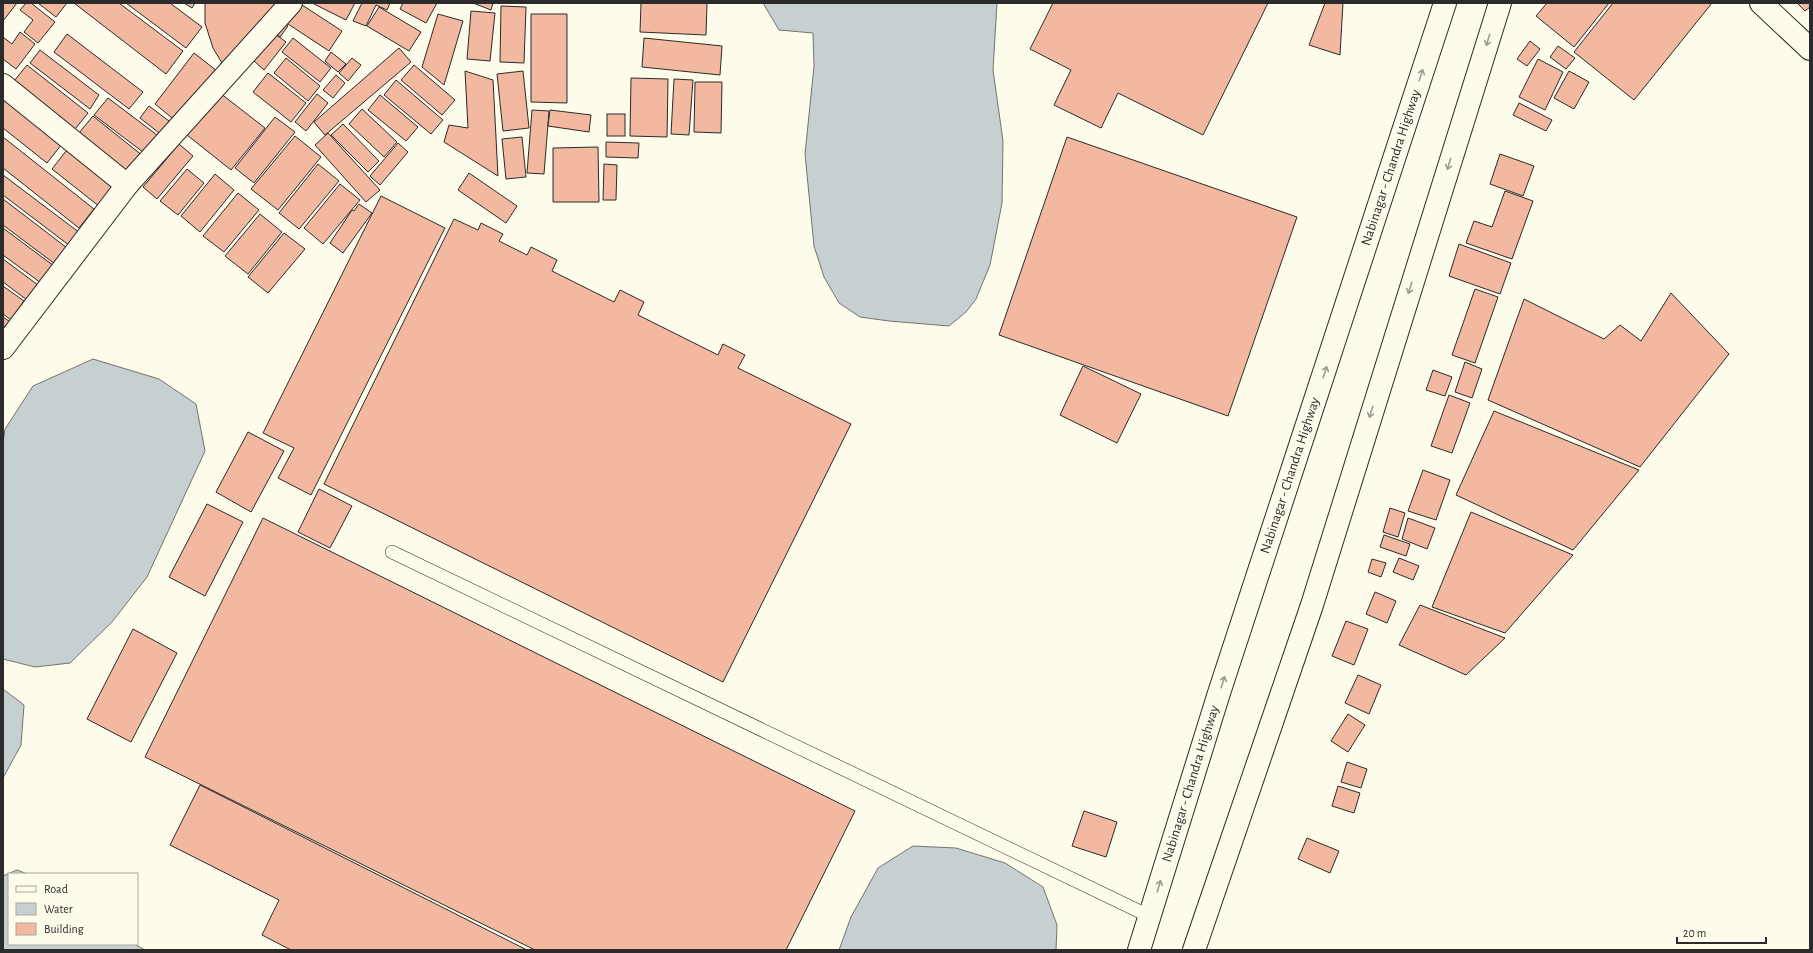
<svg xmlns="http://www.w3.org/2000/svg" width="1813" height="953" viewBox="0 0 1813 953" font-family="'Alegreya Sans',sans-serif">
<style>
.water{fill:#c7d0d0;stroke:#74746e}
.building{fill:#f2b8a0;stroke:#2b2b2b}
.lines{fill:none;stroke-linecap:round;stroke-linejoin:round}
.service-casing{stroke:#2b2b2b;stroke-width:14}
.minor-casing{stroke:#2b2b2b;stroke-width:24}
.trunk-casing{stroke:#2b2b2b;stroke-width:24}
.service{stroke:#fdfbea;stroke-width:13}
.minor{stroke:#fdfbea;stroke-width:22}
.trunk{stroke:#fdfbea;stroke-width:22}
.oneway{stroke:#9e9d94}
.labels{text-anchor:middle;dominant-baseline:central;stroke-width:3;stroke-linejoin:round;paint-order:stroke}
.street-label{font-size:14px;fill:#2b2b2b;stroke:#fdfbea}
</style>
<rect width="100%" height="100%" fill="#fdfbea"/>
<!-- water -->
<g class="water">
<polygon points="763,3 997,3 993,70 1003,141 1002,203 990,265 976,299 966,312 949,326 889,321 860,317 839,303 824,277 814,246 805,154 814,66 813,33 779,30"/>
<polygon points="93,359 159,379 196,404 205,451 147,577 112,622 70,663 35,667 3,659 3,443 5,429 33,386"/>
<polygon points="3,689 24,705 21,745 3,778"/>
<polygon points="913,846 956,848 1005,863 1043,887 1057,925 1056,950 839,950 851,917 878,868"/>
<polygon points="17,870 27,874 9,874 9,944 134,944 145,950 3,950 3,876"/>
</g>
<!-- building -->
<g class="building">
<polygon points="3,3 17,3 3,21"/>
<polygon points="26,3 31,3 55,22 38,43 24,32 33,20 20,10"/>
<polygon points="38,3 67,3 56,17"/>
<polygon points="74,3 119,3 183,51 166,74"/>
<polygon points="126,3 170,3 202,27 186,48"/>
<polygon points="184,3 195,3 192,8"/>
<polygon points="205,3 279,3 225,68 213,48 205,23"/>
<polygon points="299,3 342,31 329,51 285,22"/>
<polygon points="315,3 355,3 346,20 314,4"/>
<polygon points="362,3 390,3 387,10 376,5 366,26 353,21"/>
<polygon points="403,3 437,3 426,23 400,9"/>
<polygon points="473,3 493,3 491,10"/>
<polygon points="641,3 707,3 706,35 640,32"/>
<polygon points="1053,3 1268,3 1203,135 1118,93 1101,128 1054,105 1071,70 1030,49"/>
<polygon points="1325,3 1343,3 1340,55 1309,45"/>
<polygon points="1547,3 1609,3 1574,47 1536,16"/>
<polygon points="1613,3 1712,3 1634,100 1574,52"/>
<polygon points="1797,3 1810,3 1810,7 1805,11"/>
<polygon points="501,6 526,7 524,63 500,62"/>
<polygon points="379,7 421,32 409,51 367,26"/>
<polygon points="471,11 495,13 490,61 467,59"/>
<polygon points="438,14 463,21 444,85 422,67"/>
<polygon points="531,14 567,14 567,103 531,102"/>
<polygon points="279,19 288,26 280,37 271,30"/>
<polygon points="20,32 35,44 16,69 3,59 3,37 12,44"/>
<polygon points="274,33 286,42 264,70 253,60"/>
<polygon points="67,34 143,92 129,109 54,52"/>
<polygon points="293,38 331,68 320,82 282,52"/>
<polygon points="644,38 722,46 720,75 642,67"/>
<polygon points="1530,41 1540,49 1527,66 1517,59"/>
<polygon points="1558,46 1575,58 1566,69 1550,57"/>
<polygon points="399,48 411,62 325,135 314,122"/>
<polygon points="40,50 99,95 90,109 30,63"/>
<polygon points="331,52 346,64 338,72 325,61"/>
<polygon points="194,53 217,71 177,122 155,104"/>
<polygon points="286,58 320,86 308,101 274,73"/>
<polygon points="352,58 361,65 348,81 339,73"/>
<polygon points="1538,59 1563,72 1545,110 1519,97"/>
<polygon points="27,65 88,113 71,134 10,86"/>
<polygon points="414,65 455,100 442,115 401,80"/>
<polygon points="465,71 493,80 498,176 444,142 449,125 468,128"/>
<polygon points="523,71 529,128 503,131 497,74"/>
<polygon points="1569,71 1589,82 1574,109 1554,98"/>
<polygon points="268,73 306,103 291,122 253,92"/>
<polygon points="336,75 345,83 333,98 323,90"/>
<polygon points="631,78 668,79 667,137 630,136"/>
<polygon points="674,79 693,80 689,135 671,134"/>
<polygon points="396,80 443,120 431,134 384,95"/>
<polygon points="695,82 722,82 721,133 694,132"/>
<polygon points="3,91 65,140 47,163 3,128"/>
<polygon points="220,93 265,128 231,170 187,135"/>
<polygon points="317,94 328,103 306,131 295,122"/>
<polygon points="380,95 418,127 406,141 368,110"/>
<polygon points="108,98 157,135 143,152 94,115"/>
<polygon points="1519,103 1552,120 1546,131 1513,115"/>
<polygon points="149,106 173,124 163,136 140,118"/>
<polygon points="362,109 397,142 384,157 349,124"/>
<polygon points="532,110 549,111 544,174 527,173"/>
<polygon points="550,110 591,115 589,132 548,126"/>
<rect x="607" y="114" width="18" height="22"/>
<polygon points="93,116 143,156 125,179 74,139"/>
<polygon points="275,117 295,132 254,183 235,168"/>
<polygon points="343,124 379,161 368,172 331,135"/>
<polygon points="328,133 380,190 366,202 315,145"/>
<polygon points="295,136 321,157 278,210 251,189"/>
<polygon points="3,137 94,209 79,228 3,168"/>
<polygon points="522,137 526,177 506,179 502,139"/>
<polygon points="1067,137 1297,217 1228,416 999,335"/>
<polygon points="606,142 639,143 638,158 606,157"/>
<polygon points="398,143 408,152 380,185 370,176"/>
<polygon points="179,144 193,156 157,199 143,187"/>
<polygon points="70,146 118,184 100,207 52,169"/>
<polygon points="598,147 599,202 553,202 553,148"/>
<polygon points="1500,154 1534,166 1523,196 1490,184"/>
<polygon points="318,164 339,181 299,229 279,213"/>
<polygon points="604,164 617,165 616,200 603,200"/>
<polygon points="187,169 204,183 178,215 160,201"/>
<polygon points="469,173 517,206 506,223 458,190"/>
<polygon points="215,174 234,190 200,232 181,216"/>
<polygon points="3,175 80,233 70,246 3,195"/>
<polygon points="340,184 360,200 323,244 304,228"/>
<polygon points="1505,191 1533,201 1512,259 1466,243 1474,221 1492,227"/>
<polygon points="238,193 259,210 224,252 203,236"/>
<polygon points="381,196 445,228 311,495 278,478 294,448 263,433"/>
<polygon points="3,199 71,251 59,267 3,225"/>
<polygon points="359,204 372,213 343,253 330,243 352,210 354,211"/>
<polygon points="260,214 282,232 248,274 225,256"/>
<polygon points="454,219 478,230 481,223 503,234 499,241 527,255 531,247 557,260 552,271 614,302 620,290 644,302 638,315 718,355 723,344 745,355 738,368 851,424 723,682 324,484"/>
<polygon points="3,228 54,266 41,283 3,255"/>
<polygon points="284,233 305,249 268,293 248,277"/>
<polygon points="1459,244 1511,263 1500,294 1449,276"/>
<polygon points="3,259 42,288 31,303 3,282"/>
<polygon points="3,286 24,301 11,320 3,314"/>
<polygon points="1475,289 1498,297 1475,363 1452,355"/>
<polygon points="1671,293 1729,354 1640,467 1488,400 1524,299 1604,339 1620,325 1641,341"/>
<polygon points="3,317 13,324 3,337"/>
<polygon points="1465,362 1482,369 1472,398 1455,392"/>
<polygon points="1083,366 1141,394 1117,443 1060,415"/>
<polygon points="1433,370 1452,377 1445,396 1426,390"/>
<polygon points="1449,395 1470,403 1452,453 1431,446"/>
<polygon points="1494,411 1639,470 1573,550 1456,495"/>
<polygon points="248,432 284,451 251,512 216,492"/>
<polygon points="1423,470 1450,480 1436,520 1408,511"/>
<polygon points="319,489 352,506 330,548 298,532"/>
<polygon points="207,504 243,522 205,596 169,577"/>
<polygon points="1390,508 1405,513 1398,537 1383,532"/>
<polygon points="1471,512 1573,555 1505,633 1432,607"/>
<polygon points="263,518 855,811 786,950 535,950 145,757"/>
<polygon points="1408,518 1435,528 1427,549 1402,539"/>
<polygon points="1384,535 1410,544 1406,556 1380,547"/>
<polygon points="1399,558 1419,566 1413,580 1393,572"/>
<polygon points="1372,559 1386,563 1381,577 1368,572"/>
<polygon points="1375,592 1396,601 1387,623 1366,614"/>
<polygon points="1420,605 1505,638 1466,675 1399,645"/>
<polygon points="1346,621 1368,629 1354,665 1332,656"/>
<polygon points="133,629 177,653 131,742 87,719"/>
<polygon points="1358,675 1381,685 1369,714 1345,703"/>
<polygon points="1348,714 1365,725 1348,752 1331,741"/>
<polygon points="1347,762 1367,769 1361,788 1341,782"/>
<polygon points="200,785 527,950 291,950 262,935 279,900 170,845"/>
<polygon points="1338,786 1360,793 1354,813 1332,806"/>
<polygon points="1084,811 1117,822 1106,857 1072,846"/>
<polygon points="1307,838 1339,851 1330,873 1298,859"/>
</g>
<g class="lines">
<defs>
<polyline id="service" points="392,552 1149,916"/>
<g id="minor">
<polyline points="1761,3 1810,49"/>
<polyline points="3,85 127,185"/>
<polyline points="3,348 127,185 291,3"/>
</g>
<g id="trunk">
<path id="s1" d="M1139 950 1219 693 1445 3"/>
<polyline points="1194,950 1312,605 1500,3"/>
</g>
</defs>
<!-- service casing -->
<use href="#service" class="service-casing"/>
<!-- minor casing -->
<use href="#minor" class="minor-casing"/>
<!-- trunk casing -->
<use href="#trunk" class="trunk-casing"/>
<!-- service -->
<use href="#service" class="service"/>
<!-- minor -->
<use href="#minor" class="minor"/>
<!-- trunk -->
<use href="#trunk" class="trunk"/>
</g>
<!-- one-way arrows -->
<defs><path id="oneway-shaft" d="M-6 0H5M1.5-3L5.5 0L1.5 3" fill="none" stroke-width="1.6" stroke-linecap="round" stroke-linejoin="round"/></defs>
<g class="oneway">
<use href="#oneway-shaft" transform="translate(1488 40) rotate(107)"/>
<use href="#oneway-shaft" transform="translate(1421 75) rotate(-72)"/>
<use href="#oneway-shaft" transform="translate(1449 164) rotate(107)"/>
<use href="#oneway-shaft" transform="translate(1410 288) rotate(107)"/>
<use href="#oneway-shaft" transform="translate(1325 372) rotate(-72)"/>
<use href="#oneway-shaft" transform="translate(1371 412) rotate(107)"/>
<use href="#oneway-shaft" transform="translate(1223 682) rotate(-72)"/>
<use href="#oneway-shaft" transform="translate(1159 886) rotate(-73)"/>
</g>
<g class="labels">
<!-- street labels -->
<g class="street-label">
<text stroke="none"><textPath href="#s1" startOffset="822">Nabinagar - Chandra Highway</textPath></text>
<text stroke="none"><textPath href="#s1" startOffset="498">Nabinagar - Chandra Highway</textPath></text>
<text stroke="none"><textPath href="#s1" startOffset="174">Nabinagar - Chandra Highway</textPath></text>
</g>
</g>
<!-- border -->
<rect width="1813" height="953" fill="none" stroke="#2b2b2b" stroke-width="8"/>
<!-- legend -->
<rect x="8" y="873" width="130" height="72" fill="#fdfbea" stroke="#a9a89e"/>
<rect x="16" y="886" width="20" height="6" fill="#fdfbea" stroke="#a9a89e"/>
<text x="44" y="893" font-size="12" fill="#2b2b2b">Road</text>
<rect x="16" y="903" width="20" height="12" fill="#c7d0d0" stroke="#a9a89e"/>
<text x="44" y="913" font-size="12" fill="#2b2b2b">Water</text>
<rect x="16" y="923" width="20" height="12" fill="#f2b8a0" stroke="#a9a89e"/>
<text x="44" y="933" font-size="12" fill="#2b2b2b">Building</text>
<!-- scale -->
<path d="M1677 937v6h89v-6" fill="none" stroke="#2b2b2b" stroke-width="2"/>
<text x="1683" y="937" font-size="12" fill="#2b2b2b" stroke="#fdfbea" stroke-width="3" paint-order="stroke">20 m</text>
</svg>
